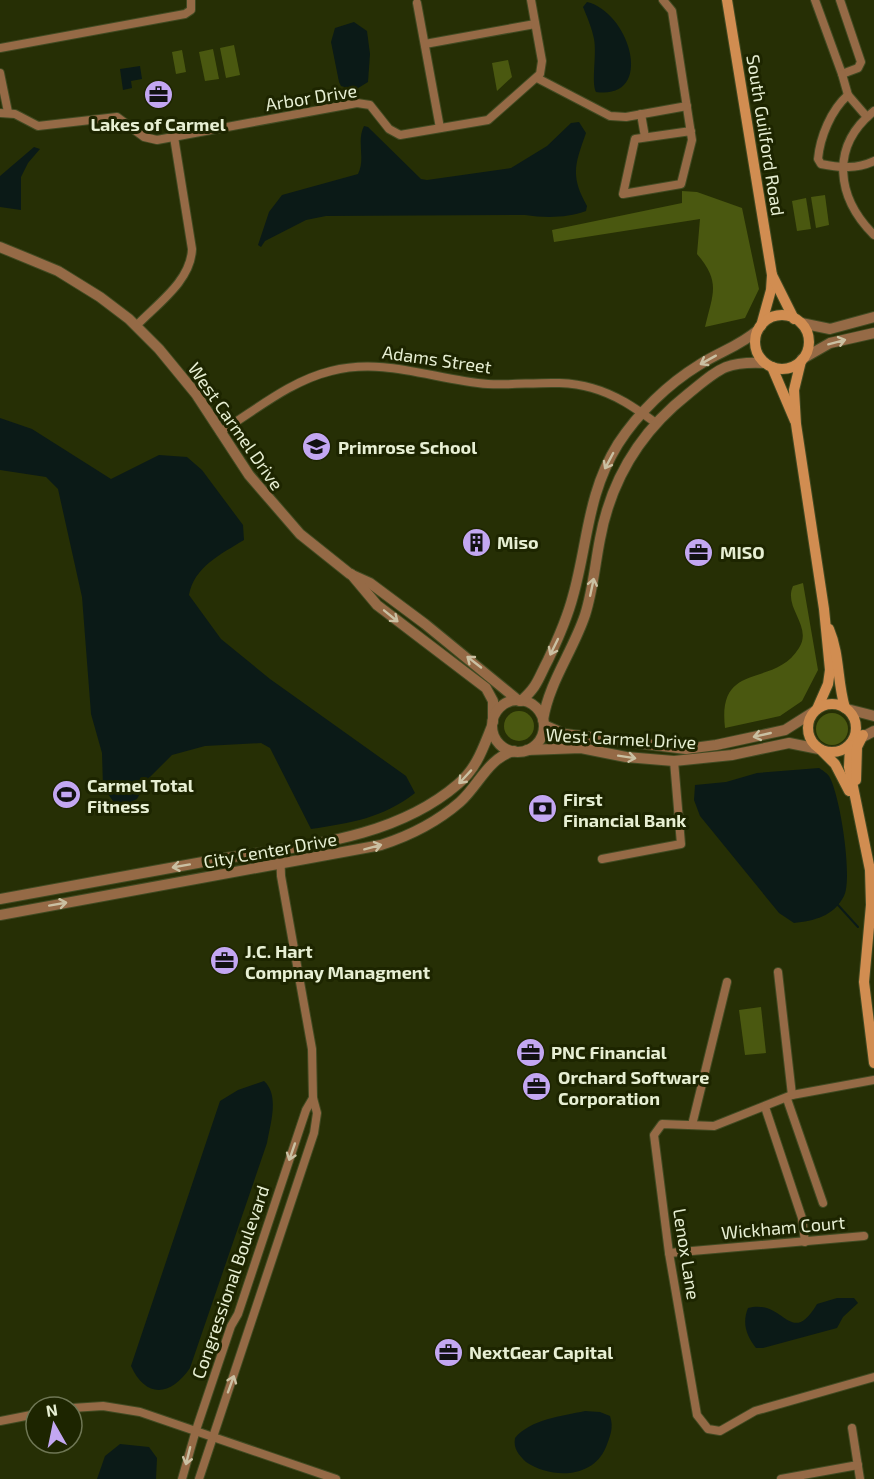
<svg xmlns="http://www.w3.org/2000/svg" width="874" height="1479" viewBox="0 0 874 1479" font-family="'Exo 2',sans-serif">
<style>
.green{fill:#4a5810}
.water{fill:#0b1a17}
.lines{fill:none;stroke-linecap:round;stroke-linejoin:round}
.stream{stroke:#0b1a17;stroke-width:2}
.minor-casing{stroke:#414a22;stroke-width:10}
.tertiary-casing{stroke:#414a22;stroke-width:12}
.secondary-casing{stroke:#414a22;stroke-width:12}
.minor{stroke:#956a46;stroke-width:8}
.tertiary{stroke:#956a46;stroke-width:10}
.secondary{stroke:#d18d51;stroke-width:10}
.oneway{stroke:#cac0a2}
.labels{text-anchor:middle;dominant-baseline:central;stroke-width:6;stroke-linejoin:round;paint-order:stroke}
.street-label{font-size:18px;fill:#e7efd3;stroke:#1d2500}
.poi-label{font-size:18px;font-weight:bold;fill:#e7efd3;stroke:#1d2500;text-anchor:start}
</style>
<rect width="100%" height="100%" fill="#262f05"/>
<!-- green -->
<g class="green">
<polygon points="234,45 240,75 226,78 220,48"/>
<polygon points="213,49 219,79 205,81 199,52"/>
<polygon points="182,50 186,72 176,74 172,52"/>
<polygon points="508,60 512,77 497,91 492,63"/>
<path d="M682 191 697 192 742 208 759 289 745 318 705 327C713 293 721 282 697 254L700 219 554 242 552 230 682 203Z"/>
<polygon points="825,195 829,225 816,228 811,197"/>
<polygon points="806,198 811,229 797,231 792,201"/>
<path d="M803 583 818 670 802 701 780 716 725 728C717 659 774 689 799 648 813 626 783 608 793 586Z"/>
<circle cx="519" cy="726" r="15"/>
<circle cx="832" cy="729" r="16"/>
<polygon points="761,1007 766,1053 745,1055 739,1010"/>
</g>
<!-- water -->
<g class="water">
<path d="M587 2C630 12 656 100 596 92 591 82 597 55 594 39 592 28 587 17 583 7Z"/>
<polygon points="354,22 367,31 370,54 368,82 355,90 341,86 339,82 331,42 335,28"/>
<polygon points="140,66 142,79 131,81 132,88 123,90 120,69"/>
<path d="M579 122 586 133C575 164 570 176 587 206L586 211C567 218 545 218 525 215L326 216 306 220 265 241 261 247 258 245 269 212 282 195 358 174C366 158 356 142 364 126L368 127 421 179 427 180 511 168 547 146 571 123Z"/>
<polygon points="34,147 40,149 28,163 21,177 21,210 0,207 0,176"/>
<path d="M0 418 32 429 111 479 159 455 187 457 202 470 243 525 244 540C221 554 194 567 189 595L221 639 270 679 406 776 415 793C383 818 351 823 311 829L270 748 261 743 205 746 172 755 148 779 137 799 118 808 103 787 102 753 91 714 82 597 58 489 46 477 0 470Z"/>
<path d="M819 768C822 770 827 773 829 776 840 794 853 878 844 896 834 916 814 921 794 923L779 913 700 816 694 800 695 785 726 782 757 773Z"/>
<path d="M264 1081C280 1095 270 1125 267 1143L190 1368C171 1396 146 1399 131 1366L220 1101 238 1090Z"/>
<path d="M837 1298H854L858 1303 843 1317 837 1328 763 1348H756C746 1335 742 1323 748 1308 785 1298 790 1349 817 1304Z"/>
<path d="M585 1411 600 1412 610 1416C614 1428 610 1436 606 1447 593 1479 551 1479 526 1462 519 1455 513 1449 515 1438 531 1419 562 1416 585 1411Z"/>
<polygon points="120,1444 149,1447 157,1458 156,1479 97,1479 105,1456"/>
</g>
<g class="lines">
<!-- stream -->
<polyline class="stream" points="838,905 858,927"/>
<defs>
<g id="minor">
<polyline points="663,0 672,11 692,140 681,184 623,194 635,139 691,131"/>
<polyline points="815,0 842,74 858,68 861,62 840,0"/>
<polyline points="417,3 440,128"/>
<polyline points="425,44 535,24"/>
<polyline points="0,48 185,14 191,10 191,0"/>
<polyline points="0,73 8,112"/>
<polyline points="842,74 848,95 867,117"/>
<polyline points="537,78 610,116 626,117 687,106"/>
<path d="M848 95C831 110 820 137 818 159L821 164C840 168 857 169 874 161"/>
<path d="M874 111C829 147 837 198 874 235"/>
<polyline points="0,113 15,114 38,126 117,117 144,137 157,140 357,103 370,105 389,129 400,135 488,120 540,74 542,61 531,0"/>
<polyline points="641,114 645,137"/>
<path d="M136 326C157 304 191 281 192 249L174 137"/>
<path d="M220 432C256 410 290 381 331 371 385 357 435 380 488 384 523 386 559 378 592 388 617 395 635 408 656 423"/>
<polyline points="602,859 681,844 674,761"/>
<polyline points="778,972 792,1095"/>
<polyline points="874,1080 792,1095 714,1126 662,1124 654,1135 669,1253 697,1415 708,1429 720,1431 755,1411 874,1377"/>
<polyline points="787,1099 823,1203"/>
<polyline points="765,1107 802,1218 805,1242"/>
<polyline points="692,1125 727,982"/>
<polyline points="669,1253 864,1236"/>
<polyline points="72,1408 103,1406 140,1412 336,1479"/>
<polyline points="0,1421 36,1414"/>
<polyline points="852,1428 860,1479"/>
<polyline points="182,1479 196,1430 231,1326 238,1314 306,1110 313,1098"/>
<polyline points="199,1479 314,1133 317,1113 313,1098 312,1049 281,876 280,848"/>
<polyline points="781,1479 858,1465"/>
</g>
<g id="tertiary">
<polyline points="0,247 58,271 100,297 129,319 159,349 196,394 249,475 300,534 350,574 370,583 425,624 519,701"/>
<polyline points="801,323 830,329 874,317"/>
<polyline points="802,359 830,343 874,333"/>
<polyline points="351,574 377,605 486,688 493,701 493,722"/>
<circle cx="518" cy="726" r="26"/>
<path d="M521 701C538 686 538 679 548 660 558 639 567 619 573 596 588 543 587 494 618 444 638 413 668 384 699 365 719 352 740 346 758 330"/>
<polyline points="847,709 874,716"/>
<path d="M543 720C549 682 573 651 585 615 593 590 595 564 600 539 611 479 641 431 688 394 719 369 725 361 765 363"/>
<polyline points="544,725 565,734 686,749 716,745 785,730 815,711"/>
<polyline points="851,743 874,731"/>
<polyline points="527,750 581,748 626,757 674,761 732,755 789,743 819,749"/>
<path d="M0 899C71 886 143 873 214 860 297 846 392 841 458 784 477 768 483 748 492 726"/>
<path d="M0 915 381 845C409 836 437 822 460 802 479 785 488 758 514 751"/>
</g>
<g id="secondary">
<polyline points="727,0 772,275 771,290 761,326"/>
<polyline points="772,275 794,319"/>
<circle cx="782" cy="342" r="27"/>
<polyline points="801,361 794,390 796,424 824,609 830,670 828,684 817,709"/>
<polyline points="772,367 795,421"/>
<path d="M829 629C840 655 837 681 845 708"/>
<circle cx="832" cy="728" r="24"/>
<polyline points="850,745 849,767 870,870 871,905 864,982 874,1063"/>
<polyline points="821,750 835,764 849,791"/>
<polyline points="856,780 857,747 863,735"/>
</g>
</defs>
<!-- minor casing -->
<use href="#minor" class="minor-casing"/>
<!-- tertiary casing -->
<use href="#tertiary" class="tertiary-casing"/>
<!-- secondary casing -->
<use href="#secondary" class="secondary-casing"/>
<!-- minor -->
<use href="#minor" class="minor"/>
<!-- tertiary -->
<use href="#tertiary" class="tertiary"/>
<!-- secondary -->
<use href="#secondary" class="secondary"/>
</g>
<!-- one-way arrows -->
<defs><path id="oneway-shaft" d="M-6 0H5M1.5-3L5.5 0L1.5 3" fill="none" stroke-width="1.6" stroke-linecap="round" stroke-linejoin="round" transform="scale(1.5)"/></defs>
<g class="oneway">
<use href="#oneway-shaft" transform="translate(837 342) rotate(-15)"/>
<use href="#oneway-shaft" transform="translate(708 360) rotate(151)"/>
<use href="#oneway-shaft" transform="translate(609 461) rotate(118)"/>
<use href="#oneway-shaft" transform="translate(592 587) rotate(-78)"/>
<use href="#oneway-shaft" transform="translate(391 616) rotate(39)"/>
<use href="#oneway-shaft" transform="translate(554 647) rotate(116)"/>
<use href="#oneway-shaft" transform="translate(474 662) rotate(-142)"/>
<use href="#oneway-shaft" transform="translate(762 735) rotate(167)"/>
<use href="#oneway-shaft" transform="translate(627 757) rotate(9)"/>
<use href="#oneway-shaft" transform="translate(465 777) rotate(133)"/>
<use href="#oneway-shaft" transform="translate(373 847) rotate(-15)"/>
<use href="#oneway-shaft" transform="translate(181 866) rotate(170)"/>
<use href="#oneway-shaft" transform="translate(58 904) rotate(-10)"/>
<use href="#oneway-shaft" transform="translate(292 1152) rotate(109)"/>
<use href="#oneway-shaft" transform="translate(231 1384) rotate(-70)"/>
<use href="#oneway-shaft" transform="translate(188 1456) rotate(104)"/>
</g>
<!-- icons -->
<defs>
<symbol id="office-disc" viewBox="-11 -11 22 22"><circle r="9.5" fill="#c3a7f2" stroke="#1d2500"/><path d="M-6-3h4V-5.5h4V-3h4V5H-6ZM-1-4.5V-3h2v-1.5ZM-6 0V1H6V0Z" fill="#111"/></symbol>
<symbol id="school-disc" viewBox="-11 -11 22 22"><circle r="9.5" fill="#c3a7f2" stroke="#1d2500"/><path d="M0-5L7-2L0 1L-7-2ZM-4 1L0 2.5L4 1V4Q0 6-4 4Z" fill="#111"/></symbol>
<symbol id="building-disc" viewBox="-11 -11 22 22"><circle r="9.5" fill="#c3a7f2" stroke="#1d2500"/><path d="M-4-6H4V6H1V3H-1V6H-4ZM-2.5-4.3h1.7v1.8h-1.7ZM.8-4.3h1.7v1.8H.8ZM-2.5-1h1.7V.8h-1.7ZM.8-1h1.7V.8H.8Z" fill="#111"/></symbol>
<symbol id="stadium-disc" viewBox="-11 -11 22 22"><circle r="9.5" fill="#c3a7f2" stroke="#1d2500"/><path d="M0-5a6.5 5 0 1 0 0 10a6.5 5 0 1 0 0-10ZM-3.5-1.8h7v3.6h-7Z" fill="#111"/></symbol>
<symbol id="bank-disc" viewBox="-11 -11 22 22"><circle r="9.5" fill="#c3a7f2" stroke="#1d2500"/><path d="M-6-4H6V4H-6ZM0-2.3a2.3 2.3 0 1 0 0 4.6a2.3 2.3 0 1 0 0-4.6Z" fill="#111"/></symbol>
</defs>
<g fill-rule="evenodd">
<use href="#office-disc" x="142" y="78" width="33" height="33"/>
<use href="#school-disc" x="300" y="430" width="33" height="33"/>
<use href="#building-disc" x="460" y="526" width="33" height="33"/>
<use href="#office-disc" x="682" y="536" width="33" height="33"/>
<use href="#stadium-disc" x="50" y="778" width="33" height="33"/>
<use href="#bank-disc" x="526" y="792" width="33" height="33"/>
<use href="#office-disc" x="208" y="944" width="33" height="33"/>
<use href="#office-disc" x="514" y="1036" width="33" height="33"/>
<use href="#office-disc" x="520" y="1070" width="33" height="33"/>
<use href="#office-disc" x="432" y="1336" width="33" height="33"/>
</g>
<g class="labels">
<!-- street labels -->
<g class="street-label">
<text transform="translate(311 97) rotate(-9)">Arbor Drive</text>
<text transform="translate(766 135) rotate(81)">South Guilford Road</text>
<text transform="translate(437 359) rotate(8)">Adams Street</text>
<text transform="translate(236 426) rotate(55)">West Carmel Drive</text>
<text transform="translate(621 738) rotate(3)">West Carmel Drive</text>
<text transform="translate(270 850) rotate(-10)">City Center Drive</text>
<text transform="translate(783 1227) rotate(-5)">Wickham Court</text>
<text transform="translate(687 1254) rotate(81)">Lenox Lane</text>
<text transform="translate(230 1282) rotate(-71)">Congressional Boulevard</text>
</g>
<!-- poi labels -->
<g class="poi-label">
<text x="158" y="124" text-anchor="middle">Lakes of Carmel</text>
<text x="338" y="447">Primrose School</text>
<text x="497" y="542">Miso</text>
<text x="720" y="552">MISO</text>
<text x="87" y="785">Carmel Total<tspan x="87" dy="21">Fitness</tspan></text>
<text x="563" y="799">First<tspan x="563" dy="21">Financial Bank</tspan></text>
<text x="245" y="951">J.C. Hart<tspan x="245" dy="21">Compnay Managment</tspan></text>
<text x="551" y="1052">PNC Financial</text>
<text x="558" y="1077">Orchard Software<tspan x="558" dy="21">Corporation</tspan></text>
<text x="469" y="1352">NextGear Capital</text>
</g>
</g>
<!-- north arrow -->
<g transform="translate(54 1425) rotate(351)"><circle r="28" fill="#1d2500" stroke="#6e7654" stroke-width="1.5"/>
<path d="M0-4.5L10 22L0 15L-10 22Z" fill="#c3a7f2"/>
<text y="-9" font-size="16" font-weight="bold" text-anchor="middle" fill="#e7efd3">N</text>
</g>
</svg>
